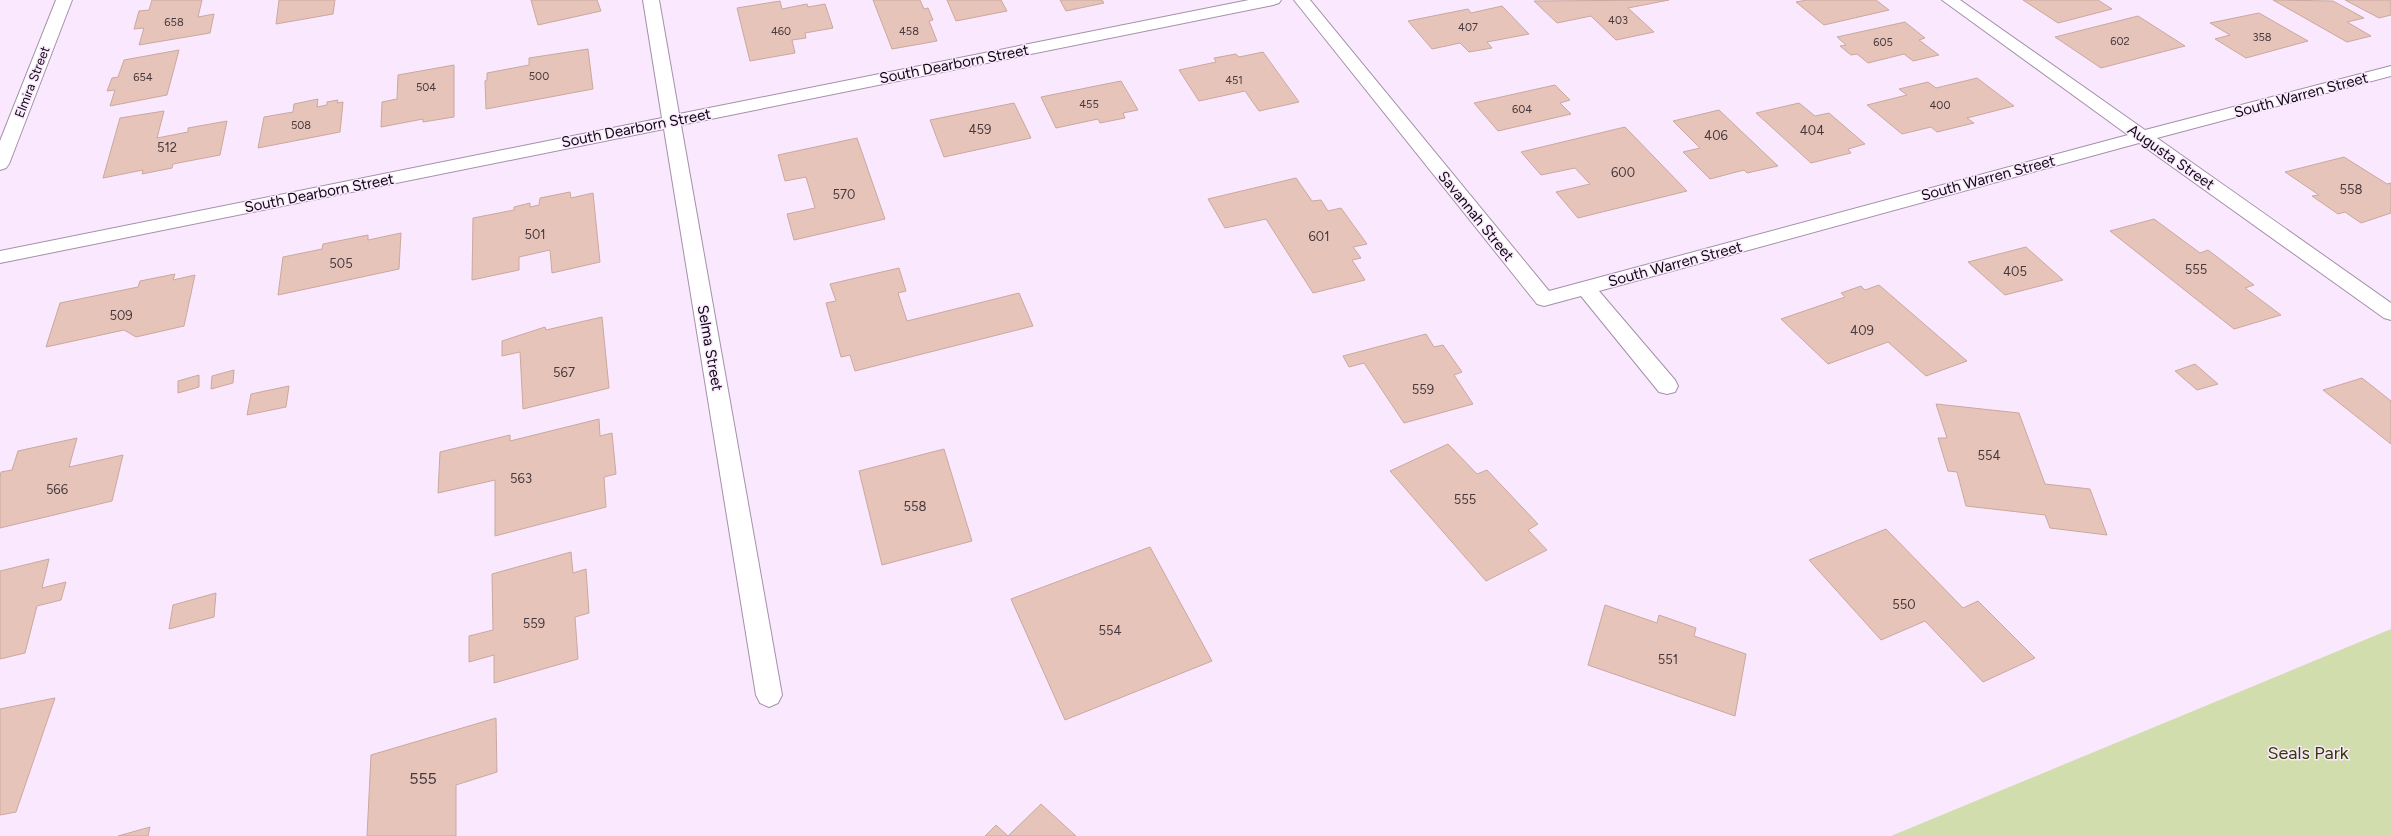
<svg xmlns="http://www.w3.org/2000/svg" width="2391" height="836" viewBox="0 0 2391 836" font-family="Figtree,sans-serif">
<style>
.green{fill:#d2ddad}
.building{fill:#e7c4ba;stroke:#caa89e}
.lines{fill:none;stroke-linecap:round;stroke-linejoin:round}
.minor-casing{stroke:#a490a8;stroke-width:2}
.minor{fill:#fff;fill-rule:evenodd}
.labels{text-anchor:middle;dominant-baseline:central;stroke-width:3;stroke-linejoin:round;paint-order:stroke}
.far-number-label{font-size:11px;fill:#46383c}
.far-street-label{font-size:13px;fill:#110a12;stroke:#fae9fe}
.number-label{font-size:13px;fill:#46383c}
.street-label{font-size:15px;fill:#110a12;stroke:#fae9fe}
.near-number-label{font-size:16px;fill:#46383c}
.near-park-label{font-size:18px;fill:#333b03;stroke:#fae9fe}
</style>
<rect width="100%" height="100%" fill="#fae9fe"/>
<!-- green -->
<polygon class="green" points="2391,629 2391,836 1891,836"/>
<!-- building -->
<g class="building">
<polygon points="152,0 202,0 198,17 214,14 210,33 139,45 144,28 134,29 139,11 149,10"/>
<polygon points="279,0 335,0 333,14 276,24"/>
<polygon points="531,0 597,0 601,11 538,25"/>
<polygon points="873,0 920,0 924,9 928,8 933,20 929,21 937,41 892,49"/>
<polygon points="947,0 1001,0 1007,11 956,21"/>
<polygon points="1060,0 1102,0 1104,3 1066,11"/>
<polygon points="1669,0 1628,8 1654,32 1616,40 1591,16 1557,23 1534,1"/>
<polygon points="1807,0 1876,0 1889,10 1824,25 1796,2"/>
<polygon points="2023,0 2098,0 2112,9 2058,23"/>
<polygon points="2273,0 2333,1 2364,18 2347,22 2371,36 2347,42"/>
<polygon points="2345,0 2391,0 2391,15 2379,18"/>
<polygon points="780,1 782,9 807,4 808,7 825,4 833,28 805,33 806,38 792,40 795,53 750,61 737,8"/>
<polygon points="1502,6 1529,34 1487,42 1492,48 1469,52 1460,43 1432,49 1408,21 1468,9 1471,13"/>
<polygon points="2259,13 2308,41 2246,58 2215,39 2230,35 2210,23"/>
<polygon points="2138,16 2185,46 2101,68 2055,37"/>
<polygon points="1905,22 1925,38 1919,40 1939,55 1913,61 1904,54 1868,63 1857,54 1851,55 1840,46 1846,45 1837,37"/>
<polygon points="588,49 593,89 486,109 485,81 487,80 487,73 529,65 529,58"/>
<polygon points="179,50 167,95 110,106 115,90 107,91 112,78 118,77 124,60"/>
<polygon points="1263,52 1299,102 1259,111 1245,91 1199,101 1179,70 1216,62 1214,58 1236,54 1239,57"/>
<polygon points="454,65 454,117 423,122 423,119 381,127 382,102 397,99 398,75"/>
<polygon points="1977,78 2014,106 1967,118 1974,123 1937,132 1931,127 1902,134 1867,105 1907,95 1899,89 1928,82 1936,88"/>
<polygon points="1121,81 1138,110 1123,113 1125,118 1100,123 1098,119 1056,128 1041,97"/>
<polygon points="1555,85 1570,100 1560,103 1571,114 1498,131 1474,103"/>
<polygon points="318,99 317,107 327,105 327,102 338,100 337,103 343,102 340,132 258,148 264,117 293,112 294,104"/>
<polygon points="1014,103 1031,138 944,157 930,120"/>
<polygon points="1799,103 1815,116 1829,113 1865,144 1848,149 1851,153 1811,163 1756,113"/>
<polygon points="1719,110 1778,166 1747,173 1744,170 1710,179 1683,152 1700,148 1673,121"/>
<polygon points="164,111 157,138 188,132 188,128 227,121 220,155 173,164 172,168 142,174 143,170 103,178 120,118"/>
<polygon points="1625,127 1687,191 1578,218 1556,192 1590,184 1575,168 1541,175 1521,152"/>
<polygon points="857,138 885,219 794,240 787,214 815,208 806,177 785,181 778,155"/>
<polygon points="2344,157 2387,184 2391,183 2391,213 2361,223 2345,212 2338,214 2312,196 2319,195 2285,172"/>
<polygon points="1296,178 1312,201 1321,200 1328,211 1341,208 1367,244 1353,247 1361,258 1352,260 1365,280 1313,293 1266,219 1225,228 1208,199"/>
<polygon points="570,192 571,198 593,193 600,262 552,273 550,250 519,257 519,270 472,280 473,218 514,210 514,207 530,203 530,207 539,205 540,198"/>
<polygon points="2154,219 2200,253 2208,250 2254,285 2245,288 2281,315 2234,329 2110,231"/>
<polygon points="401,233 399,269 278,295 283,257 322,249 323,244 368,235 368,240"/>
<polygon points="2026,247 2063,280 2005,295 1968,262"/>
<polygon points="899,268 906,291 898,293 907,321 1019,293 1033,326 855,371 850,355 841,357 826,303 836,301 830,284"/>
<polygon points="175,274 173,280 195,275 184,326 136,337 124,330 46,347 60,303 138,287 140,281"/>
<polygon points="1879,285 1967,361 1926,376 1888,342 1828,364 1781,319 1845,297 1841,293 1861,286 1865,290"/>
<polygon points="602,317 609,388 523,409 520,352 502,356 502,341 545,327 546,330"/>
<polygon points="1426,334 1434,347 1443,345 1462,372 1454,375 1473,404 1404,423 1364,363 1349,367 1343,356"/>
<polygon points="2195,364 2218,384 2197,390 2175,371"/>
<polygon points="234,370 233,383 211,389 212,376"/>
<polygon points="199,375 199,387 178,393 178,381"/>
<polygon points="2362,378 2391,401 2391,444 2323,390"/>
<polygon points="289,386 286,407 247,415 251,394"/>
<polygon points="1936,404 2019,413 2045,484 2090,489 2107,535 2050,528 2045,515 1966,506 1957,472 1948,471 1938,438 1947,438"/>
<polygon points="599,419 600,436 612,433 616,474 604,477 606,507 495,536 495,480 438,493 440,452 510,435 510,441"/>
<polygon points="77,438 69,467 123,455 112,501 0,528 0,477 1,472 12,470 18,451"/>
<polygon points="1448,444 1477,474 1487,470 1538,524 1528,530 1547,550 1486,581 1390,471"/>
<polygon points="944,449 972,541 882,565 859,471"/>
<polygon points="1886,529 1963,608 1978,601 2035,658 1983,682 1925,621 1881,640 1809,560"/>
<polygon points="1150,547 1212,661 1065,720 1011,599"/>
<polygon points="571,552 573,573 586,569 589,613 575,617 578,659 494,683 494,655 469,662 469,636 493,630 492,574"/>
<polygon points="49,559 42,588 66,582 61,600 37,606 25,653 0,659 0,571"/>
<polygon points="216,593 214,617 169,629 173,605"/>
<polygon points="1605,605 1657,623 1659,615 1696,628 1694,636 1746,654 1735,716 1588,665"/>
<polygon points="55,698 16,812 0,815 0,709"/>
<polygon points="496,718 497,772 456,785 456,836 367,836 371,755"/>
<polygon points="1041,804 1076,836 985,836 996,825 1008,836"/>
<polygon points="150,827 148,836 118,836"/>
</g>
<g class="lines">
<defs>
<g id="minor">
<polygon points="56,0 72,0 9,164 6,168 0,170 0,141"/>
<polygon points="643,0 659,0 679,114 1249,0 1281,0 1279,3 1273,5 681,125 782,695 778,703 769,707 760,703 756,695 664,129 0,263 0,251 662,118"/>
<polygon points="1294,0 1310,0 1549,291 2128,135 1942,0 1960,0 2145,130 2391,66 2391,76 2157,138 2391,303 2391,320 2384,318 2139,143 1599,291 1675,380 1678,386 1675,392 1667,394 1659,392 1581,296 1544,306 1537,304"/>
</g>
</defs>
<!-- minor casing -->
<use href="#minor" class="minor-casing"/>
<!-- minor -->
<use href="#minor" class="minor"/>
</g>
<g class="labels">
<!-- far-number labels -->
<g class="far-number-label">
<text x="1618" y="20">403</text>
<text x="174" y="22">658</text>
<text x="1468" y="27">407</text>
<text x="781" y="31">460</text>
<text x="909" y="31">458</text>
<text x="2262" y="37">358</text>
<text x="2120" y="41">602</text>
<text x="1883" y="42">605</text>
<text x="539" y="76">500</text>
<text x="143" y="77">654</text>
<text x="1234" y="80">451</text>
<text x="426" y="87">504</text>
<text x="1089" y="104">455</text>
<text x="1940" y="105">400</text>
<text x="1522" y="109">604</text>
<text x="301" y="125">508</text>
</g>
<!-- far-street labels -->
<g class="far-street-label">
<text transform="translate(32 82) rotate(-69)">Elmira Street</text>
</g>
<!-- number labels -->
<g class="number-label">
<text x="980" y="129">459</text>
<text x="1812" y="130">404</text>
<text x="1716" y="135">406</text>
<text x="167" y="147">512</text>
<text x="1623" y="172">600</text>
<text x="2351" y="189">558</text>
<text x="844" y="194">570</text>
<text x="535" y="234">501</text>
<text x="1319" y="236">601</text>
<text x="341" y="263">505</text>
<text x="2196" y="269">555</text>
<text x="2015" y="271">405</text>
<text x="121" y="315">509</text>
<text x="1862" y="330">409</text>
<text x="564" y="372">567</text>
<text x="1423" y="389">559</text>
<text x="1989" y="455">554</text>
<text x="521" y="478">563</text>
<text x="57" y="489">566</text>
<text x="1465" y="499">555</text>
<text x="915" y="506">558</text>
<text x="1904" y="604">550</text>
<text x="534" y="623">559</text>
<text x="1110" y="630">554</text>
<text x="1668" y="659">551</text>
</g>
<!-- street labels -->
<g class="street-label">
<text transform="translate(954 64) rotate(-11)">South Dearborn Street</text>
<text transform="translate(2301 95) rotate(-15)">South Warren Street</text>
<text transform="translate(636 128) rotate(-11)">South Dearborn Street</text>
<text transform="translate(2171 157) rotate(35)">Augusta Street</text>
<text transform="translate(1988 178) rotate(-15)">South Warren Street</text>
<text transform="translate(319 193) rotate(-11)">South Dearborn Street</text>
<text transform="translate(1476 216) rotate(51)">Savannah Street</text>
<text transform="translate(1675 264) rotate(-15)">South Warren Street</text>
<text transform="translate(710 348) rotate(80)">Selma Street</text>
</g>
<!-- near-number labels -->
<g class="near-number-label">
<text x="423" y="778">555</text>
</g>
<!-- near-park labels -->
<g class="near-park-label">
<text x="2308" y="753">Seals Park</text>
</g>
</g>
</svg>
